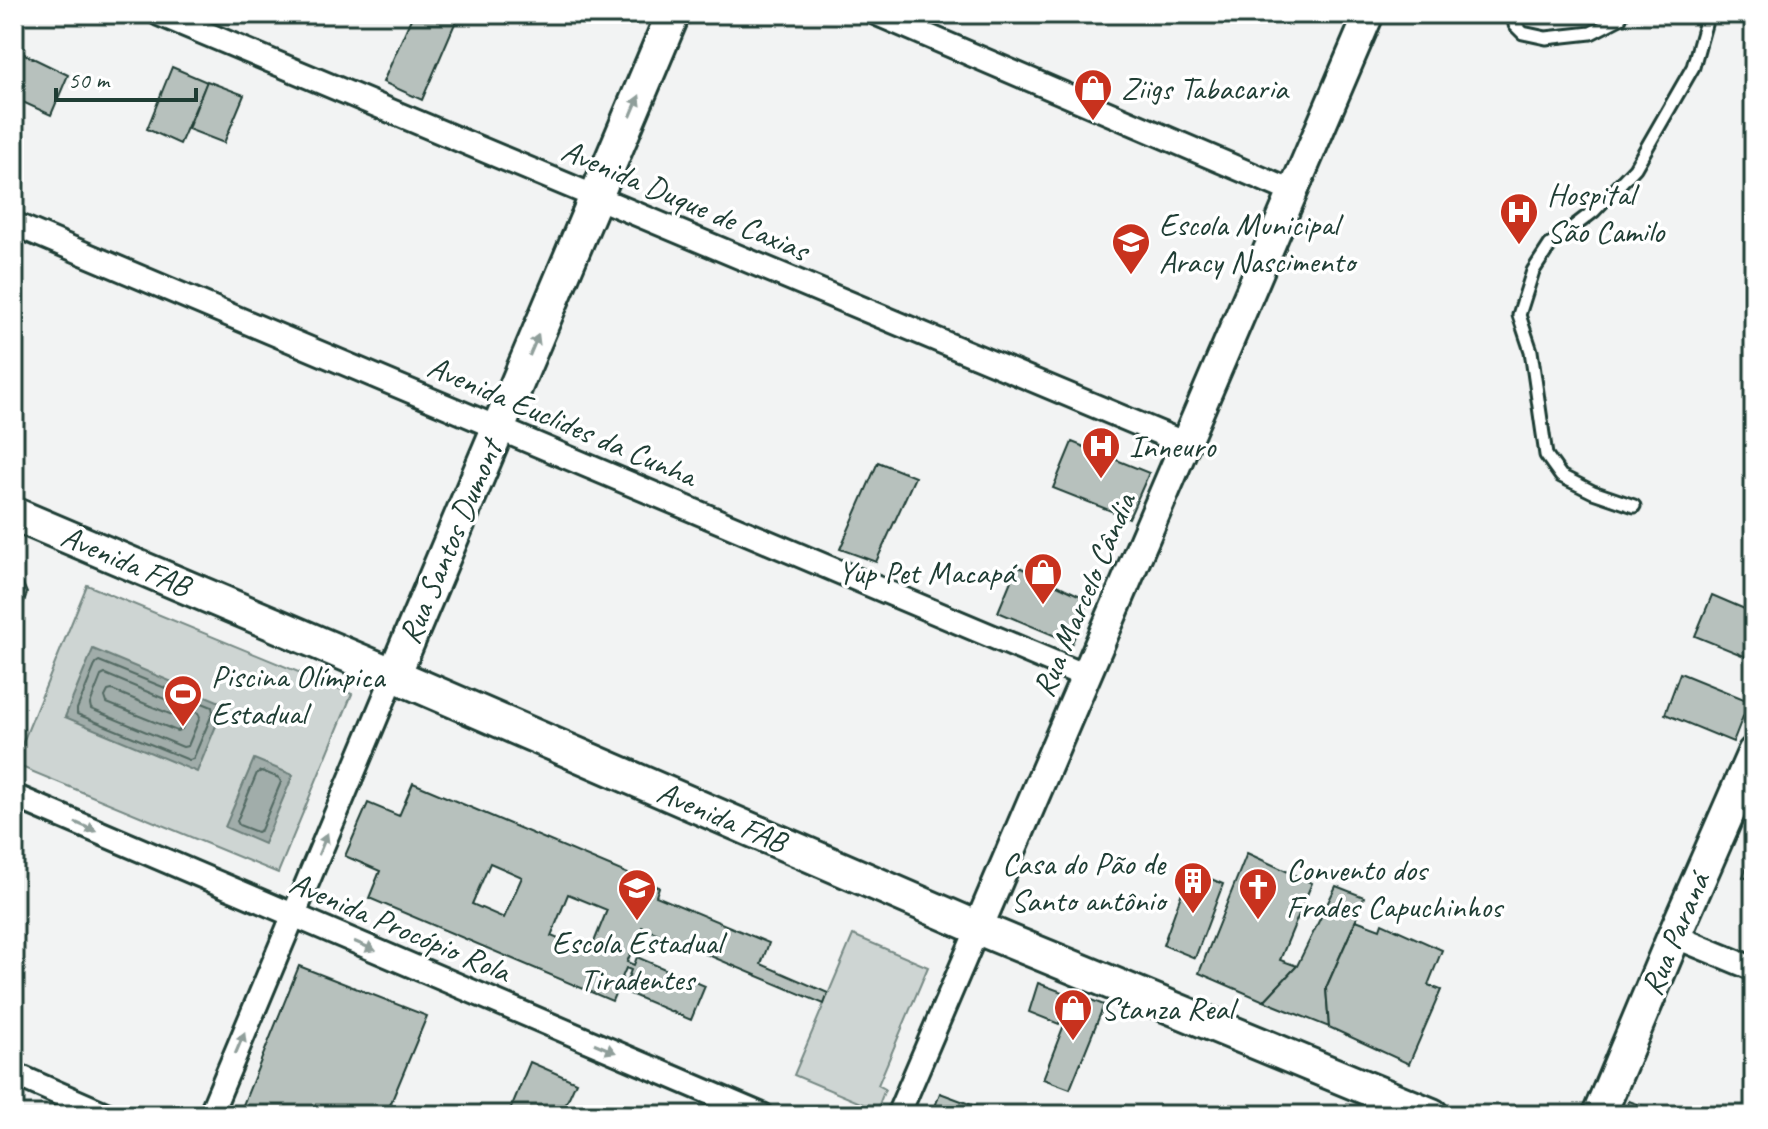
<svg xmlns="http://www.w3.org/2000/svg" width="1768" height="1129" viewBox="0 0 1768 1129" font-family="Caveat,sans-serif">
<style>
.green{fill:#ced5d3;stroke:#768984;stroke-width:2}
.water{fill:#a1adaa;stroke:#6d807b;stroke-width:2}
.lines{fill:none;stroke-linecap:round;stroke-linejoin:round}
.shore{stroke:#536a63;stroke-width:2}
.building{fill:#b7c1bd;stroke:#1f3d34;stroke-width:2;fill-rule:evenodd}
.service-casing{stroke:#1f3d34;stroke-width:17}
.minor-casing{stroke:#1f3d34;stroke-width:28}
.tertiary-casing{stroke:#1f3d34;stroke-width:34}
.secondary-casing{stroke:#1f3d34;stroke-width:38}
.service{stroke:#fff;stroke-width:11}
.minor{stroke:#fff;stroke-width:22}
.tertiary{stroke:#fff;stroke-width:28}
.secondary{stroke:#fff;stroke-width:32}
.oneway{fill:#8f9e9a}
.labels{text-anchor:middle;dominant-baseline:central;stroke-width:7;stroke-linejoin:round;paint-order:stroke}
.poi-label{font-size:32px;fill:#1f3d34;stroke:#fff;text-anchor:start}
.street-label{font-size:32px;fill:#1f3d34;stroke:#fff}
</style>
<rect width="100%" height="100%" fill="#f2f3f3"/>
<filter id="ink" filterUnits="userSpaceOnUse"><feTurbulence type="fractalNoise" baseFrequency=".0125" numOctaves="2"/><feDisplacementMap in="SourceGraphic" scale="16" xChannelSelector="R" yChannelSelector="G"/><feConvolveMatrix kernelMatrix="1 2 1 2 8 2 1 2 1" color-interpolation-filters="sRGB"/></filter>
<g filter="url(#ink)">
<!-- green -->
<g class="green">
<polygon points="87,585 352,694 278,873 14,764"/>
<polygon points="853,935 928,967 878,1085 885,1089 877,1110 794,1075"/>
</g>
<!-- water -->
<g class="water">
<polygon points="93,649 225,704 197,772 65,717"/>
<polygon points="254,759 293,775 264,844 225,827"/>
</g>
<g class="lines">
<!-- shore -->
<g class="shore">
<polygon points="99,661 212,707 213,712 193,759 189,760 77,714 77,709 96,663"/>
<polygon points="105,674 198,713 200,717 188,746 183,747 91,709 90,704 101,676"/>
<polygon points="112,690 182,719 184,723 182,729 177,731 107,703 105,697 108,691"/>
<polygon points="262,771 279,778 281,782 261,830 257,832 239,825 237,821 257,773"/>
</g>
</g>
<!-- building -->
<g class="building">
<polygon points="413,14 459,14 422,100 383,82"/>
<polygon points="14,49 68,75 51,115 14,98"/>
<polygon points="172,67 207,82 180,144 147,129"/>
<polygon points="207,81 244,95 224,143 188,129"/>
<polygon points="1072,442 1149,473 1129,518 1053,488"/>
<polygon points="878,462 915,477 876,562 840,549"/>
<polygon points="1017,566 1089,600 1072,643 998,612"/>
<polygon points="14,580 23,584 27,593 23,604 14,610"/>
<polygon points="1712,595 1754,613 1754,660 1695,636"/>
<polygon points="1680,673 1749,701 1733,742 1665,714"/>
<path d="M413 783 659 887 656 896 769 943 761 964 828 993 824 1004 642 927 627 962 634 965 637 957 705 986 691 1020 623 991 631 970 626 968 612 1001 369 898 380 871 345 856 368 803 399 816ZM490 863 522 877 504 918 472 904ZM568 894 607 910 590 952 551 936Z"/>
<polygon points="1754,849 1754,881 1743,877"/>
<polygon points="1247,853 1312,883 1280,960 1297,966 1264,1001 1199,973"/>
<polygon points="1190,870 1223,884 1195,958 1163,945"/>
<polygon points="1336,886 1364,897 1356,920 1326,988 1329,1027 1264,1001 1297,966"/>
<polygon points="1356,920 1380,929 1382,923 1442,950 1428,985 1441,990 1409,1064 1329,1027 1326,988"/>
<polygon points="299,966 427,1016 386,1115 239,1115"/>
<polygon points="1038,983 1070,995 1059,1024 1029,1012"/>
<polygon points="1076,994 1104,1005 1070,1089 1043,1079"/>
<polygon points="530,1062 576,1082 561,1115 508,1115"/>
<polygon points="940,1093 999,1115 932,1115"/>
<polygon points="1629,1101 1667,1115 1624,1115"/>
</g>
<g class="lines">
<defs>
<g id="service">
<polyline points="1515,14 1515,25 1523,33 1546,38 1591,33 1620,18"/>
<polyline points="1634,506 1593,492 1561,476 1546,455 1531,351 1519,315 1533,271 1550,245 1594,211 1635,168 1693,67 1708,14"/>
</g>
<g id="minor">
<polyline points="159,14 1186,444"/>
<polyline points="877,14 1293,192"/>
<polyline points="14,224 1086,676"/>
<polyline points="14,796 762,1115"/>
<polyline points="1674,936 1754,969"/>
<polyline points="14,1074 108,1115"/>
<polyline points="210,1115 394,675"/>
<polyline points="898,1115 978,928"/>
</g>
<polyline id="tertiary" points="978,928 1369,14"/>
<g id="secondary">
<polyline points="14,514 394,675 978,928 1432,1115"/>
<polyline points="394,675 673,14"/>
<polyline points="1599,1115 1674,936 1754,753"/>
</g>
</defs>
<!-- service casing -->
<use href="#service" class="service-casing"/>
<!-- minor casing -->
<use href="#minor" class="minor-casing"/>
<!-- tertiary casing -->
<use href="#tertiary" class="tertiary-casing"/>
<!-- secondary casing -->
<use href="#secondary" class="secondary-casing"/>
<!-- service -->
<use href="#service" class="service"/>
<!-- minor -->
<use href="#minor" class="minor"/>
<!-- tertiary -->
<use href="#tertiary" class="tertiary"/>
<!-- secondary -->
<use href="#secondary" class="secondary"/>
</g>
<!-- one-way arrows -->
<defs><path id="oneway-solid" d="M-6-.8H1V-3.2L6.5 0L1 3.2V.8H-6Z" transform="scale(2)"/></defs>
<g class="oneway">
<use href="#oneway-solid" transform="translate(635 106) rotate(-67)"/>
<use href="#oneway-solid" transform="translate(534 345) rotate(-67)"/>
<use href="#oneway-solid" transform="translate(86 827) rotate(23)"/>
<use href="#oneway-solid" transform="translate(323 844) rotate(-67)"/>
<use href="#oneway-solid" transform="translate(365 946) rotate(23)"/>
<use href="#oneway-solid" transform="translate(240 1043) rotate(-67)"/>
<use href="#oneway-solid" transform="translate(605 1048) rotate(23)"/>
</g>
</g>
<!-- icons -->
<defs>
<symbol id="shop-pin" viewBox="-11 -11 22 30"><path d="M0 17L-7.5 6A9.5 9.5 0 1 1 7.5 6Z" fill="#c8321e" stroke="#fff"/><path d="M-5-2.5h2.3a2.7 3.5 0 0 1 5.4 0H5L5.5 6h-11ZM-1.5-2.5h3a1.5 2.3 0 0 0-3 0Z" fill="#fff"/></symbol>
<symbol id="hospital-pin" viewBox="-11 -11 22 30"><path d="M0 17L-7.5 6A9.5 9.5 0 1 1 7.5 6Z" fill="#c8321e" stroke="#fff"/><path d="M-5-5h3v3.5h4V-5h3V5h-3V1.5h-4V5h-3Z" fill="#fff"/></symbol>
<symbol id="school-pin" viewBox="-11 -11 22 30"><path d="M0 17L-7.5 6A9.5 9.5 0 1 1 7.5 6Z" fill="#c8321e" stroke="#fff"/><path d="M0-5L7-2L0 1L-7-2ZM-4 1L0 2.5L4 1V4Q0 6-4 4Z" fill="#fff"/></symbol>
<symbol id="stadium-pin" viewBox="-11 -11 22 30"><path d="M0 17L-7.5 6A9.5 9.5 0 1 1 7.5 6Z" fill="#c8321e" stroke="#fff"/><path d="M0-5a6.5 5 0 1 0 0 10a6.5 5 0 1 0 0-10ZM-3.5-1.8h7v3.6h-7Z" fill="#fff"/></symbol>
<symbol id="building-pin" viewBox="-11 -11 22 30"><path d="M0 17L-7.5 6A9.5 9.5 0 1 1 7.5 6Z" fill="#c8321e" stroke="#fff"/><path d="M-4-6H4V6H1V3H-1V6H-4ZM-2.5-4.3h1.7v1.8h-1.7ZM.8-4.3h1.7v1.8H.8ZM-2.5-1h1.7V.8h-1.7ZM.8-1h1.7V.8H.8Z" fill="#fff"/></symbol>
<symbol id="church-pin" viewBox="-11 -11 22 30"><path d="M0 17L-7.5 6A9.5 9.5 0 1 1 7.5 6Z" fill="#c8321e" stroke="#fff"/><path d="M-1.2-6h2.4v3.5h3.3v2.4h-3.3V6h-2.4V-.1h-3.3v-2.4h3.3Z" fill="#fff"/></symbol>
</defs>
<g fill-rule="evenodd">
<use href="#shop-pin" x="1071" y="66" width="44" height="60"/>
<use href="#hospital-pin" x="1497" y="190" width="44" height="60"/>
<use href="#school-pin" x="1109" y="220" width="44" height="60"/>
<use href="#hospital-pin" x="1079" y="424" width="44" height="60"/>
<use href="#shop-pin" x="1021" y="550" width="44" height="60"/>
<use href="#stadium-pin" x="161" y="672" width="44" height="60"/>
<use href="#building-pin" x="1171" y="859" width="44" height="60"/>
<use href="#church-pin" x="1236" y="865" width="44" height="60"/>
<use href="#school-pin" x="615" y="866" width="44" height="60"/>
<use href="#shop-pin" x="1051" y="986" width="44" height="60"/>
</g>
<g class="labels">
<!-- poi labels -->
<g class="poi-label">
<text x="1121" y="88">Ziigs Tabacaria</text>
<text x="1547" y="194">Hospital<tspan x="1547" dy="37">São Camilo</tspan></text>
<text x="1159" y="224">Escola Municipal<tspan x="1159" dy="37">Aracy Nascimento</tspan></text>
<text x="1129" y="446">Inneuro</text>
<text x="1015" y="572" text-anchor="end">Yup Pet Macapá</text>
<text x="211" y="676">Piscina Olímpica<tspan x="211" dy="37">Estadual</tspan></text>
<text x="1165" y="863" text-anchor="end">Casa do Pão de<tspan x="1165" dy="37">Santo antônio</tspan></text>
<text x="1286" y="869">Convento dos<tspan x="1286" dy="37">Frades Capuchinhos</tspan></text>
<text x="637" y="942" text-anchor="middle">Escola Estadual<tspan x="637" dy="37">Tiradentes</tspan></text>
<text x="1101" y="1008">Stanza Real</text>
</g>
<!-- street labels -->
<g class="street-label">
<text transform="translate(685 200) rotate(23)">Avenida Duque de Caxias</text>
<text transform="translate(562 421) rotate(23)">Avenida Euclides da Cunha</text>
<text transform="translate(450 542) rotate(-67)">Rua Santos Dumont</text>
<text transform="translate(126 561) rotate(23)">Avenida FAB</text>
<text transform="translate(1084 595) rotate(-67)">Rua Marcelo Cândia</text>
<text transform="translate(722 817) rotate(23)">Avenida FAB</text>
<text transform="translate(400 927) rotate(23)">Avenida Procópio Rola</text>
<text transform="translate(1675 934) rotate(-67)">Rua Paraná</text>
</g>
</g>
<!-- margin -->
<rect width="1768" height="1129" fill="none" stroke="#fff" stroke-width="48"/>
<rect x="24" y="24" width="1720" height="1081" fill="none" stroke="#1f3d34" stroke-width="3" filter="url(#ink)"/>
<!-- scale -->
<path d="M56 88v12h140v-12" fill="none" stroke="#1f3d34" stroke-width="4"/>
<text x="68" y="88" font-size="24" fill="#1f3d34" stroke="#ffffff" stroke-width="6" paint-order="stroke">50 m</text>
</svg>
